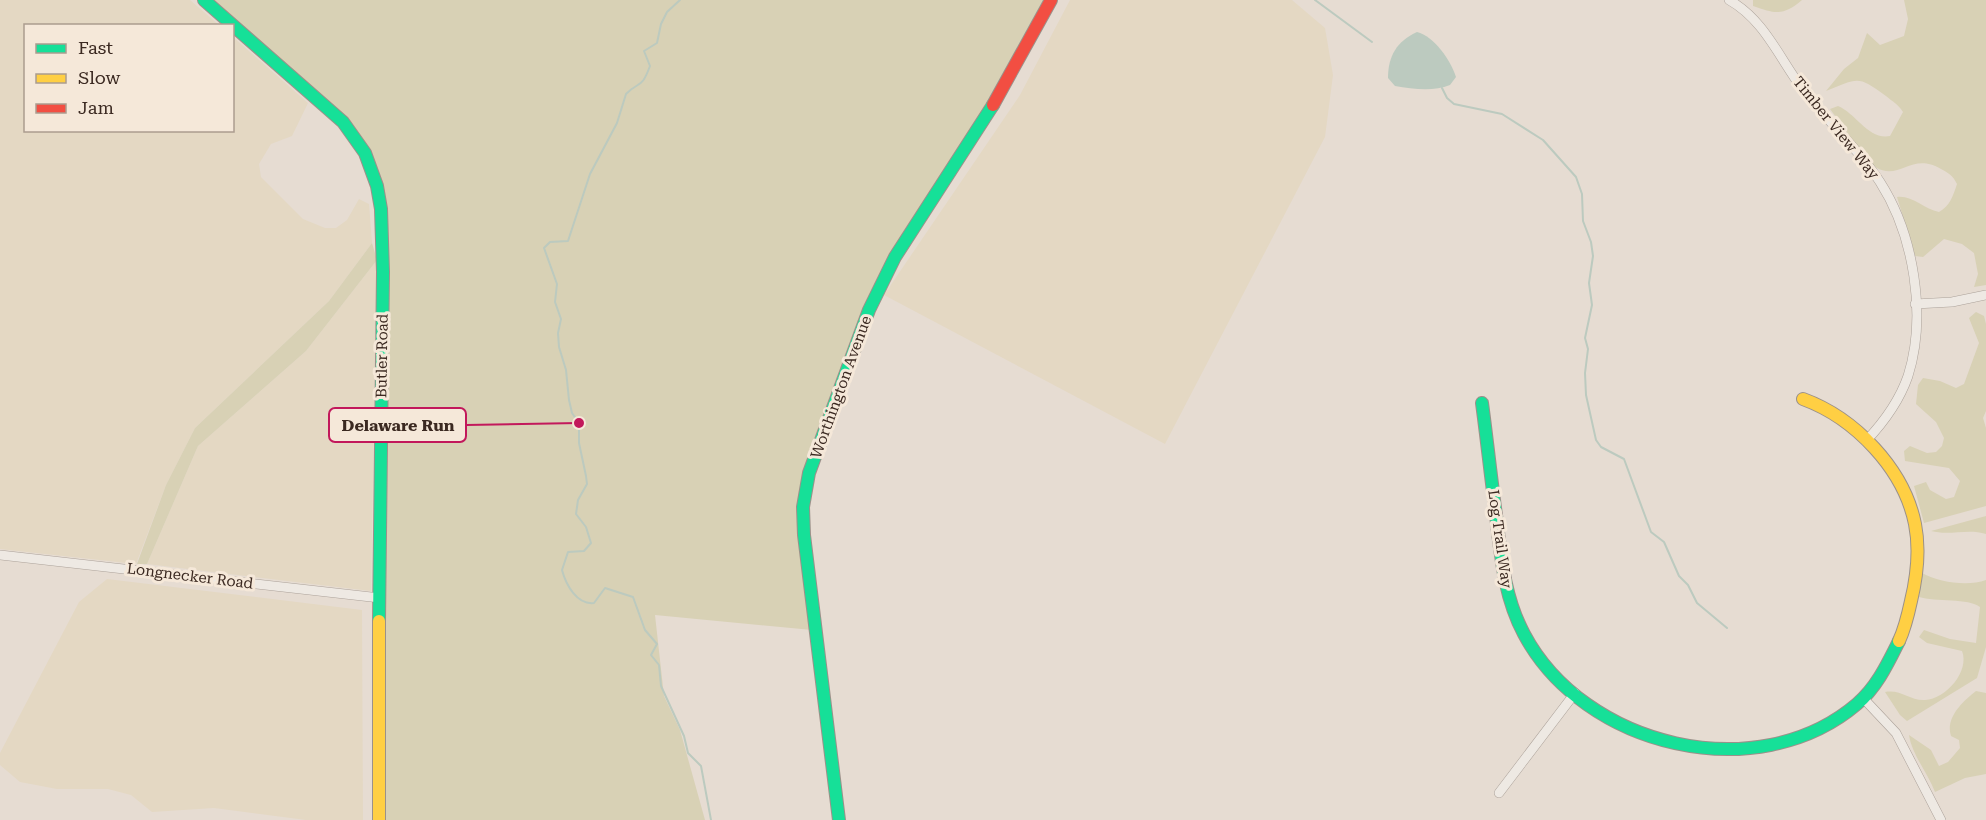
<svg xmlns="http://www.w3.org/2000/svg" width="1986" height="820" viewBox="0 0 1986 820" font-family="'Roboto Serif',serif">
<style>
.farmland{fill:#e4d8c3}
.green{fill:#d8d1b5}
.water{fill:#bccabf}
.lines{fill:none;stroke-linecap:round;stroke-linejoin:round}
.stream{stroke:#bccabf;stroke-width:2}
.street-casing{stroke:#aca29a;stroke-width:10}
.fast-casing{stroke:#9b918a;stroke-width:14}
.slow-casing{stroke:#9b918a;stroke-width:14}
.jam-casing{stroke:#9b918a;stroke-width:14}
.street{stroke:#eee9e3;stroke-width:9}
.fast{stroke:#16e098;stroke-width:12}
.slow{stroke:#ffcf43;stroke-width:12}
.jam{stroke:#f24e42;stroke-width:12}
.labels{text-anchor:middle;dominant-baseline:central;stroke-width:6;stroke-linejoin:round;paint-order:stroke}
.street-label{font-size:15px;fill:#3b2921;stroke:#f5e8d9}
.leader{fill:none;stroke:#c2185b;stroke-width:2}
.callout-dot{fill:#c2185b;stroke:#f5e8d9;stroke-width:2}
.callout{fill:#f5e8d9;stroke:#c2185b;stroke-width:2}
.callout-label{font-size:16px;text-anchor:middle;font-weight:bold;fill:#3b2921}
</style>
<rect width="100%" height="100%" fill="#e6dcd2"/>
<!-- farmland -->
<g class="farmland">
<polygon points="0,0 190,0 219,25 26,26 26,130 232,130 233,37 308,103 292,136 271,144 259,164 261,177 303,219 325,228 336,228 347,220 359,199 369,204 372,243 329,301 195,428 166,485 136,564 0,549"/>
<polygon points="1070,0 1292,0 1325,28 1333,75 1325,137 1165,444 884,295 1020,95"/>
<polygon points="377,260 371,591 147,564 198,446 306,351"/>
<polygon points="107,579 362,610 363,820 306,820 214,808 152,812 131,795 108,789 57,789 20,782 0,765 0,753 79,602"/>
</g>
<!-- green -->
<g class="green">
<polygon points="207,0 1047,0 1002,82 877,290 805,486 812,630 655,615 664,696 680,730 705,820 383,820 386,229 361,139"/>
<path d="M1753 0H1802C1783 16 1776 14 1753 6Z"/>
<path d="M1904 0H1986V285L1974 287 1978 274 1974 253 1962 244 1944 239 1923 257 1915 256 1897 197C1912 195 1924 209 1939 212 1950 206 1953 196 1957 184 1953 176 1949 173 1941 169 1911 151 1900 182 1875 167 1865 161 1839 120 1830 109L1838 106C1857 114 1868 140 1890 136L1903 112C1898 104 1893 102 1886 96 1857 75 1859 78 1826 91L1844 69 1858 58 1867 33 1880 45 1904 36 1908 19Z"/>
<polygon points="372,243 377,260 306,351 198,446 147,564 137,564 166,485 195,428 329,301"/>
<polygon points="1976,312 1984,316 1986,324 1986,411 1983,418 1986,428 1986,506 1924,523 1914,486 1926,482 1930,490 1946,499 1954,497 1960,481 1949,468 1905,461 1904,451 1910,446 1927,453 1936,452 1942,446 1944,438 1936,422 1916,404 1918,385 1923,378 1940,381 1956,388 1964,384 1979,343 1969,318"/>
<path d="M1986 516V534C1968 528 1950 536 1931 531Z"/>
<path d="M1922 573C1939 582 1967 587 1986 580V647L1977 678 1907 721 1900 715 1885 692C1901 689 1910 701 1925 700 1946 699 1970 671 1962 651L1927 643 1919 637 1924 630 1950 639 1976 643 1980 607C1969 598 1935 602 1919 597Z"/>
<path d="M1976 691 1986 693V774L1965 778 1935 792C1928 773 1912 755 1909 735L1931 750 1939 766 1948 762 1960 748 1959 740 1951 736C1945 718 1963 701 1976 691Z"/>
</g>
<!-- water -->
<path class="water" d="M1417 32C1434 36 1451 61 1456 77L1450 85C1433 92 1413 89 1395 86L1388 78C1388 56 1397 41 1417 32Z"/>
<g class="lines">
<!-- stream -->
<g class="stream">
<path d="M680 0 667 12 661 24 657 43 644 51 650 66C641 90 640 80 626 94L617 123 590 174 568 241 550 242 544 248 557 284 555 302 561 319 558 333 559 347 566 370 569 400 572 413 579 423V443L586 476 587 484 578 500 576 514 586 527 591 543 584 551 568 552 562 570C566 585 577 605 594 603L605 588 633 597 645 630 657 644 651 655 659 665 661 686 684 736 688 753 701 766 711 820"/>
<polyline points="1315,0 1372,42"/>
<polyline points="1442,88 1447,98 1454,104 1502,114 1543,140 1576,177 1582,194 1583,221 1591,242 1593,256 1589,283 1592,305 1585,338 1588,349 1585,373 1586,395 1596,440 1601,447 1624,459 1651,532 1664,542 1679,576 1688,585 1697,603 1727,628"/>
</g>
<defs>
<g id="street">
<path d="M1729 0C1765 20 1780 60 1804 91 1828 122 1858 148 1880 182 1914 235 1927 316 1908 376 1899 402 1884 422 1866 441"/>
<polyline points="1915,304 1952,302 1986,295"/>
<polyline points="0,555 380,598"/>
<polyline points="1864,699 1896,733 1941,820"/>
<polyline points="1499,793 1575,693"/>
</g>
<g id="fast">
<polyline points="204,0 343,122 365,153 377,186 381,209 383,272 379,621"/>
<path d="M1482 403C1487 440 1491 478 1496 515 1501 556 1504 597 1524 634 1584 747 1757 789 1857 704 1877 687 1888 663 1899 641"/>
<polyline points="839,820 804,535 803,507 809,473 869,310 895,257 993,105"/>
</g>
<g id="slow">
<path d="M1803 399C1855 418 1904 469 1915 524 1920 549 1917 576 1911 601 1908 615 1905 628 1899 641"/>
<polyline points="379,621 379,820"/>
</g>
<polyline id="jam" points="993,105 1051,0"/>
</defs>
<!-- street casing -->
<use href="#street" class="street-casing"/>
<!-- fast casing -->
<use href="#fast" class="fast-casing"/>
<!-- slow casing -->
<use href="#slow" class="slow-casing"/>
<!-- jam casing -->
<use href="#jam" class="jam-casing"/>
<!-- street -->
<use href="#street" class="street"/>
<!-- fast -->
<use href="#fast" class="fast"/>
<!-- slow -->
<use href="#slow" class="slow"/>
<!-- jam -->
<use href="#jam" class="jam"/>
</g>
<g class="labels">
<!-- street labels -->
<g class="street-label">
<text transform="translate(1836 128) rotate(51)">Timber View Way</text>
<text transform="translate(382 356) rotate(-89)">Butler Road</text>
<text transform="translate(841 387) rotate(-70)">Worthington Avenue</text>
<text transform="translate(1500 539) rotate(82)">Log Trail Way</text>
<text transform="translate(190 576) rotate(7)">Longnecker Road</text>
</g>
</g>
<!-- callouts -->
<path class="leader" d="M579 423L466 425"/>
<circle class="callout-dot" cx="579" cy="423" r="6"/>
<rect class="callout" x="329" y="408" width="137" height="34" rx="6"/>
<g class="callout-label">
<text x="398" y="431">Delaware Run</text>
</g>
<!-- legend -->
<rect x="24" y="24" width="210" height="108" fill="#f5e8d9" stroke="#ab9c8f" stroke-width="1.5"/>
<rect x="36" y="44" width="30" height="9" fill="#16e098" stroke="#ab9c8f" stroke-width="1.5"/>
<text x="78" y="54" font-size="18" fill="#3b2921">Fast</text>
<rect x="36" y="74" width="30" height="9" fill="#ffcf43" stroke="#ab9c8f" stroke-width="1.5"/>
<text x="78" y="84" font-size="18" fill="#3b2921">Slow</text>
<rect x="36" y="104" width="30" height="9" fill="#f24e42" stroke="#ab9c8f" stroke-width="1.5"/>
<text x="78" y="114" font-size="18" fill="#3b2921">Jam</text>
</svg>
